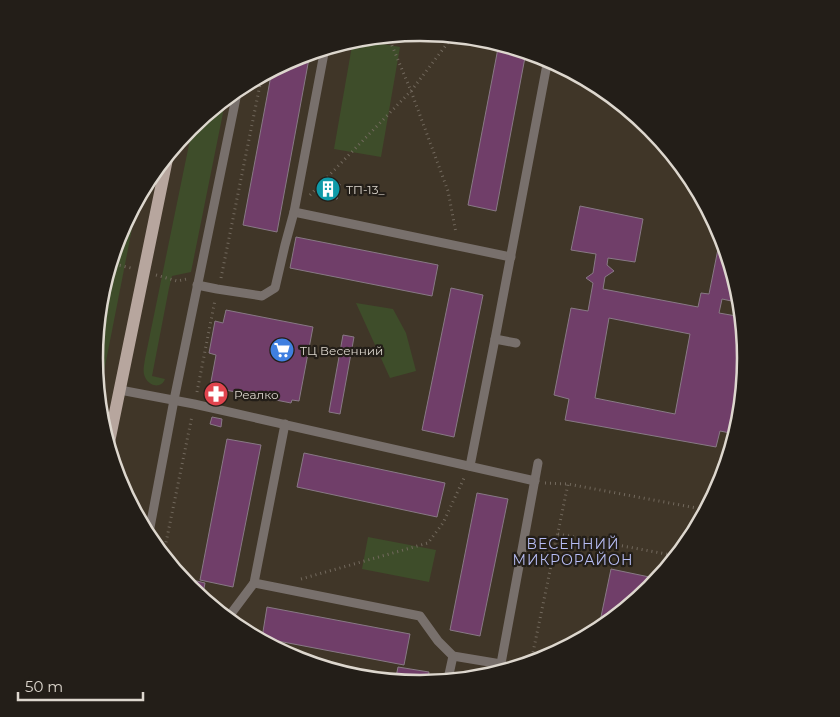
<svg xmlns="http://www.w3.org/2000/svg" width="840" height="717" viewBox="0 0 840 717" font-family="Montserrat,sans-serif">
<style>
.green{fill:#3e4d2a}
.building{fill:#703e69;stroke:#887985;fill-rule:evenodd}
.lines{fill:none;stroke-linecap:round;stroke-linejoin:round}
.path{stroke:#72695d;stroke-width:3;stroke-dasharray:1 4;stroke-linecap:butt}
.service{stroke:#78706c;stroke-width:9}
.primary{stroke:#b7a69e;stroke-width:12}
.labels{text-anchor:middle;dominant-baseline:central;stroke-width:4.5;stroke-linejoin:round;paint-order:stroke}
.poi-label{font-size:12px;fill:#ddd7ce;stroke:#231e18;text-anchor:start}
.neighbourhood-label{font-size:14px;letter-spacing:1px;fill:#b7bdf5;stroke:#231e18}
.rim{fill:none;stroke:#ddd7ce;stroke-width:2.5}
</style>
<rect width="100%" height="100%" fill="#403628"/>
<!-- green -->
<g class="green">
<polygon points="355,39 400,47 381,157 334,149 353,40"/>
<path d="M226 98 191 272 172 276 169 288 152 376 165 379C162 388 151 387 146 379 142 373 144 366 145 359L193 125Z"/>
<polygon points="138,198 98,402 94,358 100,295 119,233"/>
<polygon points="356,303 393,309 406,333 416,371 390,378"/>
<polygon points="368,537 436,550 429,582 362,569"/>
</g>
<!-- building -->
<g class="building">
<polygon points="499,43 526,52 496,211 468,205"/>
<polygon points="310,53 277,232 243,225 272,70 296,57"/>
<polygon points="320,180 340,184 337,199 317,194"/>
<path d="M580 206 643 219 635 262 608 258 607 265 614 271 605 277 603 289 698 307 701 293 709 294 718 249 726 251 740 295 741 303 722 299 719 313 742 317 737 343 745 344 746 359 743 390 735 434 720 431 716 447 565 420 569 399 554 395 571 308 588 311 593 283 586 278 593 273 596 254 571 250ZM609 318 690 334 675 414 595 398Z"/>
<polygon points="296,237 438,265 432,296 290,268"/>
<polygon points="451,288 483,295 454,437 422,430"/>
<polygon points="226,310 313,327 299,401 292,400 291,403 210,387 216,355 209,353 215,321 223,323"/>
<polygon points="343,335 354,337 340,414 329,412"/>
<polygon points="212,417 222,419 221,427 210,424"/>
<polygon points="227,439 261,445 233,587 200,580"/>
<polygon points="304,453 445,483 437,517 297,487"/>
<polygon points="477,493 508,499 480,636 450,630"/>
<polygon points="611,569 659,579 650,589 598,631"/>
<polygon points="180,577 205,583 202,599 189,589"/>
<polygon points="267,607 410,634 404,665 262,638"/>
<polygon points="398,667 429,672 427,683 420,684 395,682"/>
</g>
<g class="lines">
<!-- path -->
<g class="path">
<polyline points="388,36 411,91 448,191 456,233"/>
<polyline points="310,195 411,91 453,36"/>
<polyline points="110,263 131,268"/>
<polyline points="156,275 177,281 187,279"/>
<polyline points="221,278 262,75"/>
<polyline points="197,392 215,300"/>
<polyline points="545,483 568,484 707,510"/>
<polyline points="558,534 677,556"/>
<polyline points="163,557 192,416"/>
<polyline points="301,579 428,543 443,523 465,476"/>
<polyline points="531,662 568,484"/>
</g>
<!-- service -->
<g class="service">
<polyline points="294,212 511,257"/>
<polyline points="197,285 217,289 262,296 275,288 285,245 294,212 325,48"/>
<polyline points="495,339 516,343"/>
<polyline points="120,390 194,404 535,481"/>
<polyline points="285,424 254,583 420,616 438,641 453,656 501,664"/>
<polyline points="470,466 495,339 548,59"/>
<polyline points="148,538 174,400 238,88"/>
<polyline points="227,619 254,583"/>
<polyline points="500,669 538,463"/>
<polyline points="448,679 453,656"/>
</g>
<!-- primary -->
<polyline class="primary" points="108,447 168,154"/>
</g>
<!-- icons -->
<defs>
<symbol id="building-disc" viewBox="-11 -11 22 22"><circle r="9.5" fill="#0f9aa8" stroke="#231e18"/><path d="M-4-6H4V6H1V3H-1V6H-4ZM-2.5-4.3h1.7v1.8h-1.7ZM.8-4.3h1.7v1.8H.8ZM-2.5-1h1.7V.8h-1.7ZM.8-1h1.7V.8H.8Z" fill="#fff"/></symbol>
<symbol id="supermarket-disc" viewBox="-11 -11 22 22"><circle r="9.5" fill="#3f7fe0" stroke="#231e18"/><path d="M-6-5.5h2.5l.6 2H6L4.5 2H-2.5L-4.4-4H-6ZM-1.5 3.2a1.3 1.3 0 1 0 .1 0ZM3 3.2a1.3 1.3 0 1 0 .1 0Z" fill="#fff"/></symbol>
<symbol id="pharmacy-disc" viewBox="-11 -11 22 22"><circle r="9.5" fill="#e0444e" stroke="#231e18"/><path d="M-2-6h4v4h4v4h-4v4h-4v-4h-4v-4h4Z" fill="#fff"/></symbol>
</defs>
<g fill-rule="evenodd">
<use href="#building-disc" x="314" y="175" width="28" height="28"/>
<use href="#supermarket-disc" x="268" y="336" width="28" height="28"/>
<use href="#pharmacy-disc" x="202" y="380" width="28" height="28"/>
</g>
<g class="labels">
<!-- poi labels -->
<g class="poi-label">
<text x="346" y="189">ТП-13_</text>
<text x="300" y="350">ТЦ Весенний</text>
<text x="234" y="394">Реалко</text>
</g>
<!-- neighbourhood labels -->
<g class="neighbourhood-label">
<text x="573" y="544">ВЕСЕННИЙ<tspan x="573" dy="16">МИКРОРАЙОН</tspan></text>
</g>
</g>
<!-- crop -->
<path d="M0 0H840V717H0ZM103 358a317 317 0 1 1 634 0a317 317 0 1 1-634 0Z" fill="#231e18" fill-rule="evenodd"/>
<path class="rim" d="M103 358a317 317 0 1 1 634 0a317 317 0 1 1-634 0Z"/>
<!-- scale -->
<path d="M18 692v8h125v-8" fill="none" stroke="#ddd7ce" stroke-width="2.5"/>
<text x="25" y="692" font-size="15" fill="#ddd7ce" stroke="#231e18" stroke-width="4" paint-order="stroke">50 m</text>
</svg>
